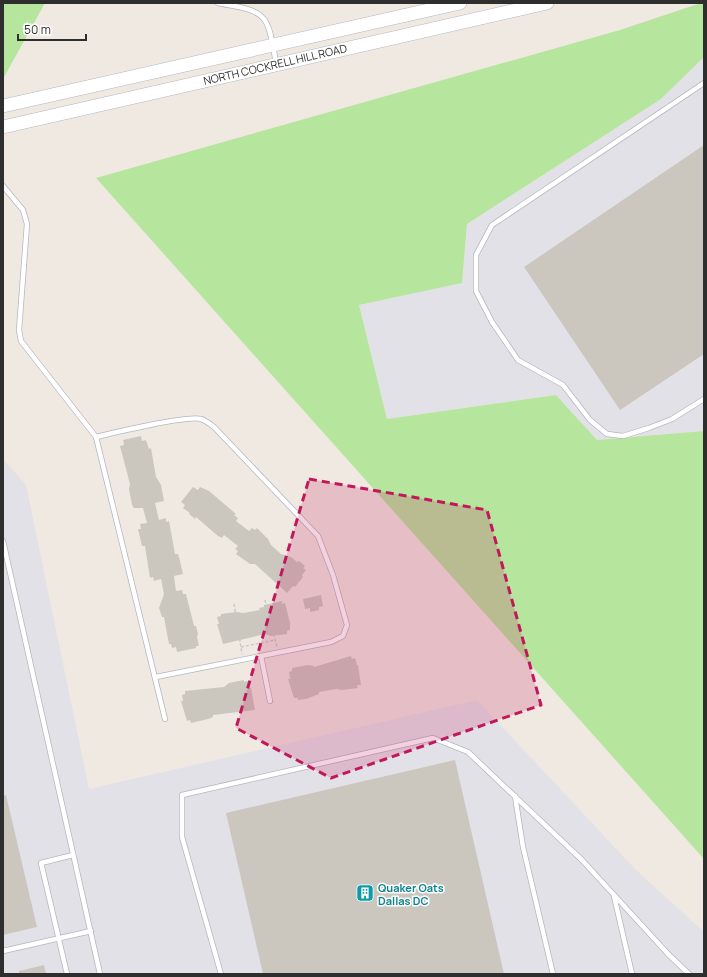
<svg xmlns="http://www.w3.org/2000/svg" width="707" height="977" viewBox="0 0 707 977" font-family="Manrope,sans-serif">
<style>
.industrial{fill:#e3e1e8}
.green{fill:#b6e59e}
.building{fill:#cbc7bf}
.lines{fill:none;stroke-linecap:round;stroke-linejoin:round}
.service-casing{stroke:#b4b7c1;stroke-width:6}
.secondary-casing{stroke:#b4b7c1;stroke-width:14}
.path{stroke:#c9c9c9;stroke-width:1.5;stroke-dasharray:3 2;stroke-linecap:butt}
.service{stroke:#fff;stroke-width:4.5}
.secondary{stroke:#fff;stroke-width:13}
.marked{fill:#c2185b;fill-opacity:0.2;stroke:#c2185b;stroke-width:3;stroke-dasharray:8 5;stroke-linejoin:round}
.labels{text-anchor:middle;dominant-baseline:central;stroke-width:3;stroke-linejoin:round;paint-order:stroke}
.street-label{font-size:11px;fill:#2e2e2e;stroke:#fff}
.culture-label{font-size:11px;font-weight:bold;fill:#0d838f;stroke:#fff;text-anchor:start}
</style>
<rect width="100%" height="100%" fill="#efe9e1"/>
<!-- industrial -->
<g class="industrial">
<polygon points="704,57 704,431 597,440 556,395 387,419 359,305 462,283 467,224 661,99"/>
<polygon points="3,459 26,485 89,789 477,700 635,869 704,932 704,974 3,974"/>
</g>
<!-- green -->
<g class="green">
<polygon points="3,3 45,3 3,79"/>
<polygon points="701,3 704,3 704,57 661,99 467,224 462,283 359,305 387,419 556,395 597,440 704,431 704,859 96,178 620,30"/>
</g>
<!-- building -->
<g class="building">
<polygon points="704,145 704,354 620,410 524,267"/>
<polygon points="141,436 142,441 146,440 149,449 151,448 156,477 161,485 164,501 155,503 159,520 166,518 166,522 169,521 175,554 178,554 179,557 183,574 174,576 176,591 182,590 183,594 186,594 194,626 196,626 198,634 197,637 199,646 196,646 196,648 177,652 176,647 172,648 171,644 169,644 164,617 162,617 159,608 164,594 161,579 154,581 153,577 150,578 145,546 142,546 138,529 141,529 140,524 147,523 143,508 134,508 132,505 129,489 130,484 120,446 124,445 123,440"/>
<polygon points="193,487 198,490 200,487 209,491 236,514 234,515 238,518 236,521 249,531 252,528 255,530 257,528 268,539 271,545 281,554 291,557 297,562 299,561 305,566 303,568 306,570 302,575 303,577 295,587 293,586 287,593 255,564 250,564 236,554 238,551 235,549 238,546 224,535 222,538 218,536 196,517 195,519 189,514 190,513 183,508 185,505 181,502"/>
<polygon points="321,595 323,606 319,607 319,610 310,612 310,608 305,609 303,599"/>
<polygon points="283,601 281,604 285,603 290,623 290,630 287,631 287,634 271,636 265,634 223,644 217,624 219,624 217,617 221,616 221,614 237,612 243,613 260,610 259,608 264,607 264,605"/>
<polygon points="351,656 352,659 355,658 357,665 358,665 361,685 357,685 358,688 341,690 336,689 319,692 319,694 306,699 298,700 298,698 294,698 288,679 290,679 289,672 292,671 292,668 308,665 314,666 314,667"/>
<polygon points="244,680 244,682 248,681 249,688 251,688 255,710 213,715 213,717 208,719 191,723 190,720 187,721 181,701 183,701 182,695 185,694 185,691 224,687 229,683"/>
<polygon points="455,760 504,974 263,974 226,813"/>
<polygon points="6,795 37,927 3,935 3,796"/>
<polygon points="44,965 46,974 19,974 19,971"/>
</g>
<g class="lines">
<defs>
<g id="service">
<path d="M218 3C231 6 252 7 262 17 271 24 274 52 276 64"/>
<polyline points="704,83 492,225 476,255 476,291 492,322 518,360 563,385 590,420 607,434 623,436 649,428 672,419 704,399"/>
<polyline points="3,186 23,210 27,224 19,330 21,341 96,437 165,719"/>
<path d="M96 437C112 433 188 415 201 419 205 420 210 424 214 427L318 536 333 575 347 625 343 636 331 642 156 677"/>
<polyline points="3,541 100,974"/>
<polyline points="261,656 270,701"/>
<polyline points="515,796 523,847 553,974"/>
<polyline points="614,896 632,974"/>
<polyline points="3,951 91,931"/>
<polyline points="67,974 41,863 73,855"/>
<polyline points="221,974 182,837 182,795 433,738 468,752 582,860 669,955 689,974"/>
</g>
<g id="secondary">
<polyline points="3,106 460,3"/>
<polyline points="3,127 547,3"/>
</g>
</defs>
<!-- service casing -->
<use href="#service" class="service-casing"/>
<!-- secondary casing -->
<use href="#secondary" class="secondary-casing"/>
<!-- path -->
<g class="path">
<polyline points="265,600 277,647"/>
<polyline points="234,604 242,654"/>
<polyline points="241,647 275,640"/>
</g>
<!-- service -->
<use href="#service" class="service"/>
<!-- secondary -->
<use href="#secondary" class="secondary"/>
</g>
<!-- marked area -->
<path class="marked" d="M309 479 487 510 541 705 331 778 236 728Z"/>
<!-- icons -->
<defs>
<symbol id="building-square" viewBox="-11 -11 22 22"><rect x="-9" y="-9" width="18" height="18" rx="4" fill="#0f9aa8" stroke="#fff"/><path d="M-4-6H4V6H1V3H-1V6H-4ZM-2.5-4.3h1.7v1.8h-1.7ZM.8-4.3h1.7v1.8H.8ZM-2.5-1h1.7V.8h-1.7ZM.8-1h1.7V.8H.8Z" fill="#fff"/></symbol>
</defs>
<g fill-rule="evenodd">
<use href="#building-square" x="355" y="883" width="20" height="20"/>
</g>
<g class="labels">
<!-- street labels -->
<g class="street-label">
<text transform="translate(275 64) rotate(-13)">NORTH COCKRELL HILL ROAD</text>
</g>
<!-- culture labels -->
<g class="culture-label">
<text x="378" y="887">Quaker Oats<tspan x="378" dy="13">Dallas DC</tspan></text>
</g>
</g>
<!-- border -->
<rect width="707" height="977" fill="none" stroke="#2e2e2e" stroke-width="8"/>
<!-- scale -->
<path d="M18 34v6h68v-6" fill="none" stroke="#2e2e2e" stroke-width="2"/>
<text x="24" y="34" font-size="12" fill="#2e2e2e" stroke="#ffffff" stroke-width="3" paint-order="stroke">50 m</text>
</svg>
